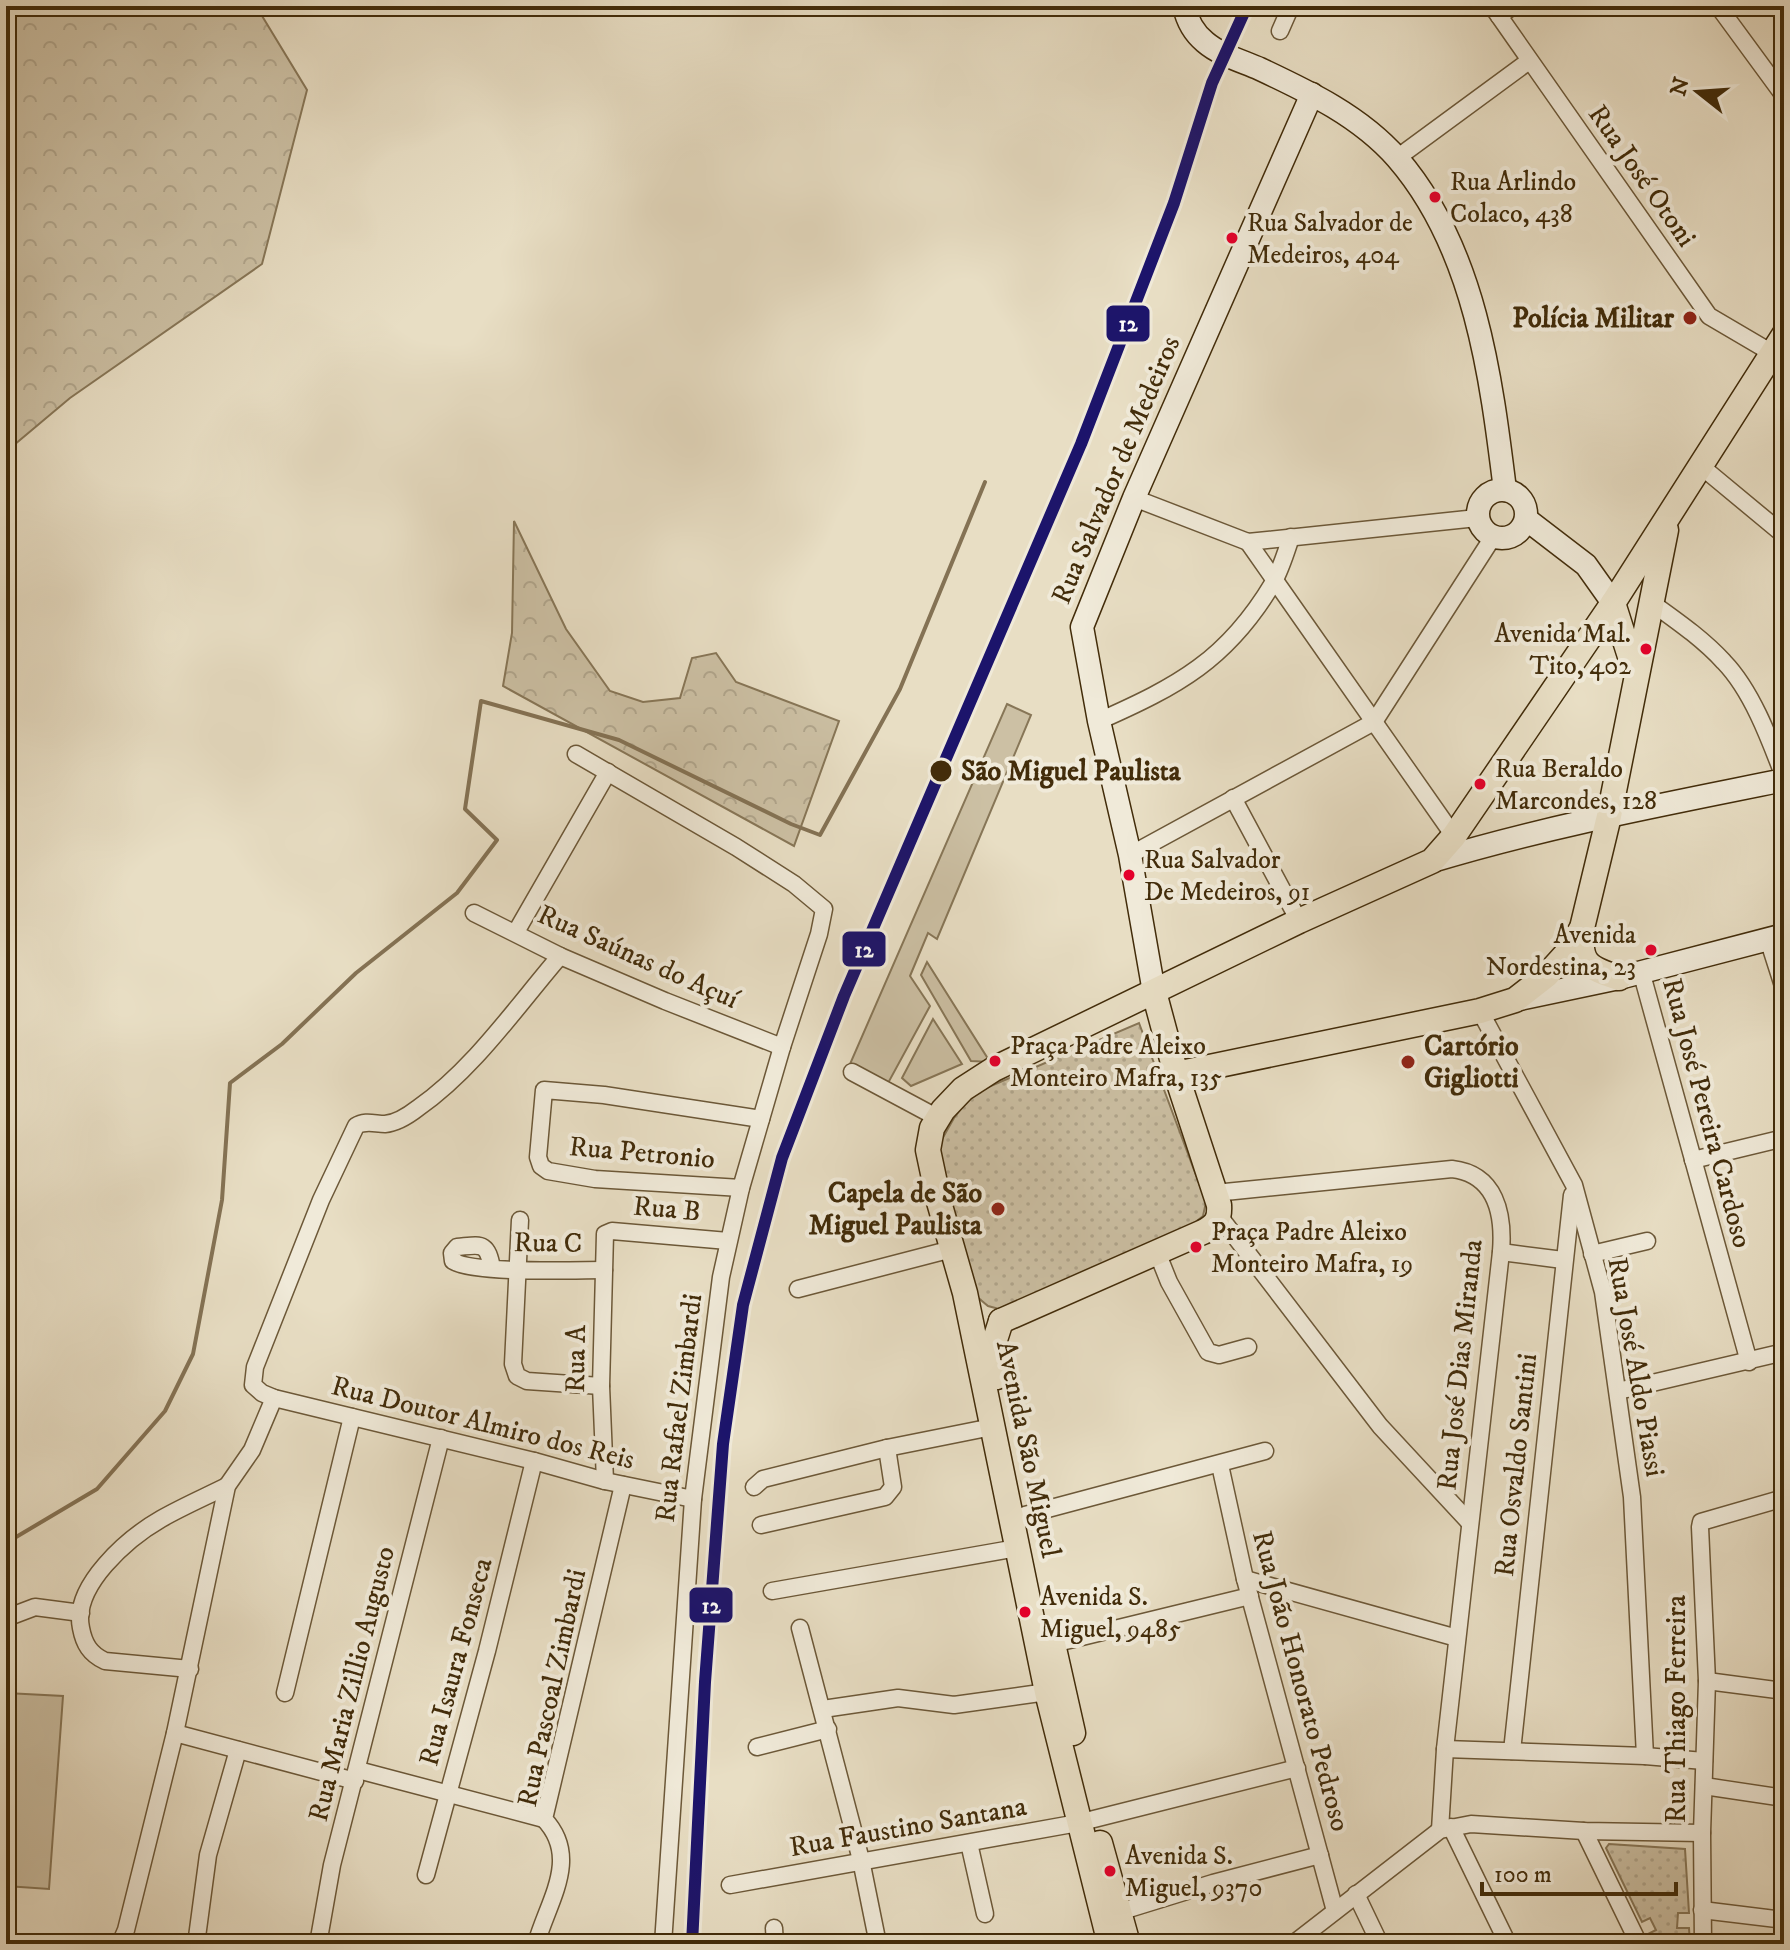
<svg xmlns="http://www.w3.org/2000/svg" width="1790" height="1950" viewBox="0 0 1790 1950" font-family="'IM FELL DW Pica',serif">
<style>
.grass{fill:#ccc0a4;stroke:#877657;stroke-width:2}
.forest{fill:url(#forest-crowns);stroke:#877657;stroke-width:2}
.park{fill:url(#park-dots);stroke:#877657;stroke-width:2}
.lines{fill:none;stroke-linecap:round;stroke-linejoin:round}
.stream{stroke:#847254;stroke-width:4}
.street-casing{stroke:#6c5838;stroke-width:19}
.secondary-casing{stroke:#422c0a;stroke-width:25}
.primary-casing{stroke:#422c0a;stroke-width:27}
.street{stroke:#f0ead9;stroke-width:16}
.secondary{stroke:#f0ead9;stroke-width:22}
.primary{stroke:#e8dec4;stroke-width:24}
.rail-1-casing{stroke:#f0ead9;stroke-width:18}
.rail-1{stroke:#1c146b;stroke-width:12}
.bus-dot{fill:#e4002b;stroke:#f0ead9;stroke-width:3}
.poi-dot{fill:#8f2418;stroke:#f0ead9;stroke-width:3}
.stop-dot{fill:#422c0a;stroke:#f0ead9;stroke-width:3}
.labels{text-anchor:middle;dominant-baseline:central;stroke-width:8;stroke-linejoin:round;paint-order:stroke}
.bus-label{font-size:26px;fill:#422c0a;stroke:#f0ead9;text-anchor:start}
.street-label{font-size:28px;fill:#422c0a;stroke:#f0ead9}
.poi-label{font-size:28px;font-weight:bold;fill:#422c0a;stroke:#f0ead9;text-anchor:end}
.stop-label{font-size:28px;font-weight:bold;fill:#422c0a;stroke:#f0ead9;text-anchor:start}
.line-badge{stroke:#f0ead9;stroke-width:3}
.badge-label{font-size:22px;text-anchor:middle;font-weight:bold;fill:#fff}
</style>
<defs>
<pattern id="forest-crowns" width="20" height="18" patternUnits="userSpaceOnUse" patternTransform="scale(2)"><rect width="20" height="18" fill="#ccc0a4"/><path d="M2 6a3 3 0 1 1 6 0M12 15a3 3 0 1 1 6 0" fill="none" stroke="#b0a58c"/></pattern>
<pattern id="park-dots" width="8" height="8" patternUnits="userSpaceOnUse" patternTransform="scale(2)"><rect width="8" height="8" fill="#ccc0a4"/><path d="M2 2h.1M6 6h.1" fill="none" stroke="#b0a58c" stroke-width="1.8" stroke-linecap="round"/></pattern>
</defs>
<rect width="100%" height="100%" fill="#e8dec4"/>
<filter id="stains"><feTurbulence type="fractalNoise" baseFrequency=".0025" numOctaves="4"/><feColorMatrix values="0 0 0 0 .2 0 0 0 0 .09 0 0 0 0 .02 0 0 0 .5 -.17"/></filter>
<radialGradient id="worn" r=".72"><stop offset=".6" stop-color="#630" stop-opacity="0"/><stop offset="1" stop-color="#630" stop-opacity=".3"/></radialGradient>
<!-- grass -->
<g class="grass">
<polygon points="1007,704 1031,715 937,939 928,933 910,976 930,1006 887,1085 850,1064"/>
<polygon points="927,962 990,1062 971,1061 921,975"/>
<polygon points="933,1019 962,1064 911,1086 902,1078"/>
<polygon points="6,1693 63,1696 49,1889 6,1886"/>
</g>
<!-- forest -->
<g class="forest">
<polygon points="6,6 256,6 307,90 262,264 70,398 14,445 6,440"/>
<polygon points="514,521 566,629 610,691 643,702 680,698 692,658 716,653 736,682 839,721 794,846 503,686 512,633"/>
</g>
<!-- park -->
<g class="park">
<polygon points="1139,1023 1206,1202 1203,1216 1192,1225 999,1309 988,1306 976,1296 937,1163 941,1141 954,1118 972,1094"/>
<polygon points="1609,1844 1685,1849 1689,1913 1678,1913 1677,1928 1689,1928 1690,1944 1652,1944 1648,1934 1656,1930 1650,1918 1642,1922 1606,1848"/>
</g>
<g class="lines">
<!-- stream -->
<polyline class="stream" points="6,1543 97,1489 165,1411 193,1354 222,1200 230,1083 282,1044 356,973 457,893 497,840 465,809 481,701 619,740 791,824 820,835 900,689 985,482"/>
<defs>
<g id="street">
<polyline points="1492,6 1709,316 1772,353"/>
<polyline points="1718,6 1784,96"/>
<polyline points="1499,16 1513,6"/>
<polyline points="1280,31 1291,6"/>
<polyline points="1397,158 1529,61"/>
<polyline points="1702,467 1784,535"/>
<polyline points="1134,498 1248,542 1477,518"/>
<polyline points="1248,542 1454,836"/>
<path d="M1652 603C1677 621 1703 639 1724 662 1752 691 1770 740 1784 777"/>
<path d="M1099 721C1178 686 1227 660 1273 583 1281 569 1286 552 1291 537"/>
<polyline points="576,754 736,847 794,884 824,909 819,934 782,1047 741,1188 721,1277 693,1499 663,1944"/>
<polyline points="1233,798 1299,921"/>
<polyline points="1130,855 1374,722 1493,537"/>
<polyline points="474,913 560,956 665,1001 782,1047"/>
<polyline points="516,932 608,772"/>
<polyline points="1768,939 1784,989"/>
<path d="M560 956C517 1006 473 1070 418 1108 409 1115 397 1123 385 1124 375 1124 365 1120 356 1126L321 1200 255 1367 253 1385 262 1393 274 1398 534 1461 605 1481 693 1499"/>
<polyline points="1641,971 1749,1362"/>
<polyline points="1480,1011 1574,1185 1603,1292 1632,1497 1645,1756"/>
<polyline points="852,1072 938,1118"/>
<polyline points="1693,1160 1784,1138"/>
<polyline points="741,1188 595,1179 548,1171 541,1166 538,1157 544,1090 604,1095 761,1119"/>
<path d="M1215 1193 1452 1169C1496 1174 1504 1214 1501 1252L1445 1749 1440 1830"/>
<polyline points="1220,1217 1380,1426 1470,1523"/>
<polyline points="520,1220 513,1364 517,1376 527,1381 601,1386"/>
<polyline points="1157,1252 1169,1282 1208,1352 1219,1355 1248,1347"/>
<polyline points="1501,1252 1563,1260"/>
<polyline points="1592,1254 1647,1241"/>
<path d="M492 1268C487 1241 481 1245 457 1247L452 1253 453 1261C474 1274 575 1270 604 1270"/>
<polyline points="798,1289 952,1249"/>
<polyline points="1618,1391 1784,1352"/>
<polyline points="1220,1465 1245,1579 1335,1911"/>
<polyline points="605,1481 601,1386 605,1234 612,1231 728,1241"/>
<polyline points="754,1487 763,1479 887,1448 992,1427"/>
<polyline points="1025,1515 1265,1451"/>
<polyline points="761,1525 885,1497 893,1487 887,1448"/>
<polyline points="1245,1579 1457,1638"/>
<polyline points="772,1591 1017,1548"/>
<polyline points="6,1618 35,1607 81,1613"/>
<polyline points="800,1628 861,1860 878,1944"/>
<polyline points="1053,1644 1250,1596"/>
<path d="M190 1669 105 1661C90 1654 84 1644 81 1628 72 1586 128 1538 161 1519 182 1507 205 1497 227 1486"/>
<polyline points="1707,1681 1784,1691"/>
<polyline points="285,1693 352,1417"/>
<polyline points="823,1709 898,1698 954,1705 1047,1692"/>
<polyline points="175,1733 355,1781"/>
<polyline points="757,1747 828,1729"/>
<polyline points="1445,1749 1645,1756 1704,1761"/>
<polyline points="1512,1751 1572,1195"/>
<polyline points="358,1770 544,1819"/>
<polyline points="1704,1786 1784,1798"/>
<polyline points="1451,1827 1508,1944"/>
<polyline points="1584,1831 1639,1944"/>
<polyline points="969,1843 985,1914"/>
<polyline points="426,1875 487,1651 534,1461"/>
<polyline points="730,1885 1078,1823 1297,1768"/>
<polyline points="1356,1894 1380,1944"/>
<polyline points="1702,1910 1784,1920"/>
<polyline points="1119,1912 1213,1883 1320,1855"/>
<polyline points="774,1928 775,1944"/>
<polyline points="197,1937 208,1855 238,1750"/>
<polyline points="120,1944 126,1930 175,1733 227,1486 252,1450 274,1398"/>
<polyline points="318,1944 332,1865 441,1438"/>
<path d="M536 1944C548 1901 581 1858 544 1819L623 1485"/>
<polyline points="1293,1944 1440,1830 1471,1824 1584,1831 1702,1833"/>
<polyline points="1703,1944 1702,1833 1707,1681 1700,1527 1701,1522 1784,1498"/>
</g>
<g id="secondary">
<path d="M1184 6C1187 20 1194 33 1205 42 1220 55 1242 61 1260 69 1309 92 1360 116 1397 158 1475 248 1491 376 1505 490"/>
<circle cx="1502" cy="514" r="24"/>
<polyline points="1526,519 1586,565 1613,603"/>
<path d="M1432 861C1548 826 1666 804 1784 780"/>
<polyline points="1154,992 1130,855 1099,721 1082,627 1134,498 1312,94"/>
<polyline points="1515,1000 1619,978 1784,935"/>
</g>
<g id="primary">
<polyline points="1613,603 1634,669"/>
<path d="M1582 928C1579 963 1587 968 1619 978"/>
<polyline points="1176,1074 1480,1011 1515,1000 1547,975 1566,954 1582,928 1609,816 1666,530"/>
<path d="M1001 1321 1203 1232C1216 1225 1220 1220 1219 1205L1176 1074 1154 992"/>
<polyline points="997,1377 993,1346 1001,1321"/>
<polyline points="1053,1644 1073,1733"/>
<polyline points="1100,1843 1128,1944"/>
<polyline points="1110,1944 1047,1692 965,1293 939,1202 928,1150 932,1128 943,1110 963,1089 994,1069 1299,921 1432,861 1454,836 1613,603 1784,335"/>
</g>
</defs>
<!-- street casing -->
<use href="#street" class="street-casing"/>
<!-- secondary casing -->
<use href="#secondary" class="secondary-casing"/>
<!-- primary casing -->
<use href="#primary" class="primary-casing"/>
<!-- street -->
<use href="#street" class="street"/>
<!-- secondary -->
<use href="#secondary" class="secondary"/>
<!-- primary -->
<use href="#primary" class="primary"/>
<defs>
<polyline id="rail-1" points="692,1944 705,1682 723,1444 743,1305 782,1158 844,996 1081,444 1174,203 1212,83 1247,6"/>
</defs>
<!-- rail-1 casing -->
<use href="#rail-1" class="rail-1-casing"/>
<!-- rail-1 -->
<use href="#rail-1" class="rail-1"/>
</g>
<!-- markers -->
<g class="bus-dot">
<circle cx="1435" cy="197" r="7"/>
<circle cx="1232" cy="238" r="7"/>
<circle cx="1646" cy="649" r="7"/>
<circle cx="1480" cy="784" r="7"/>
<circle cx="1129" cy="875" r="7"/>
<circle cx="1651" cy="950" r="7"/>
<circle cx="995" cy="1061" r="7"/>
<circle cx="1196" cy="1247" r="7"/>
<circle cx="1025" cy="1612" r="7"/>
<circle cx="1110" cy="1871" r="7"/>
</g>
<g class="poi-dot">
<circle cx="1690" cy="318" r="8"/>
<circle cx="1408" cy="1062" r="8"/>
<circle cx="998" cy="1209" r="8"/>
</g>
<circle class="stop-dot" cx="941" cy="771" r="12"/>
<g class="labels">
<!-- bus labels -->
<g class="bus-label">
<text x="1450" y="182">Rua Arlindo<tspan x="1450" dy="32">Colaco, 438</tspan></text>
<text x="1247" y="223">Rua Salvador de<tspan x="1247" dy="32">Medeiros, 404</tspan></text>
<text x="1631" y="634" text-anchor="end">Avenida Mal.<tspan x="1631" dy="32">Tito, 402</tspan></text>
<text x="1495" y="769">Rua Beraldo<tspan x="1495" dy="32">Marcondes, 128</tspan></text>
<text x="1144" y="860">Rua Salvador<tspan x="1144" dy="32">De Medeiros, 91</tspan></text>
<text x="1636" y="935" text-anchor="end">Avenida<tspan x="1636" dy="32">Nordestina, 23</tspan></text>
<text x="1010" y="1046">Praça Padre Aleixo<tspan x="1010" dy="32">Monteiro Mafra, 135</tspan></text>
<text x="1211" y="1232">Praça Padre Aleixo<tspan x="1211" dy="32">Monteiro Mafra, 19</tspan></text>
<text x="1040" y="1597">Avenida S.<tspan x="1040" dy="32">Miguel, 9485</tspan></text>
<text x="1125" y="1856">Avenida S.<tspan x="1125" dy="32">Miguel, 9370</tspan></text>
</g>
<!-- street labels -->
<g class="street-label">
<text transform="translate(1642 176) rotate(55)">Rua José Otoni</text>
<text transform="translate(1116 470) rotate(-67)">Rua Salvador de Medeiros</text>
<text transform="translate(638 957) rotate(24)">Rua Saúnas do Açuí</text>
<text transform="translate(1707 1113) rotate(75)">Rua José Pereira Cardoso</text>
<text transform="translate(642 1153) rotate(5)">Rua Petronio</text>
<text transform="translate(667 1209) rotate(5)">Rua B</text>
<text transform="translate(548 1243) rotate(1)">Rua C</text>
<text transform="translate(576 1359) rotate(-89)">Rua A</text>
<text transform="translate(1460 1365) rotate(-84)">Rua José Dias Miranda</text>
<text transform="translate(1636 1367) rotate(80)">Rua José Aldo Piassi</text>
<text transform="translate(679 1408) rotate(-83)">Rua Rafael Zimbardi</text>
<text transform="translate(483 1423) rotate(14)">Rua Doutor Almiro dos Reis</text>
<text transform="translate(1028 1449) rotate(78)">Avenida São Miguel</text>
<text transform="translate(1516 1465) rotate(-84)">Rua Osvaldo Santini</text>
<text transform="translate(456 1662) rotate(-75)">Rua Isaura Fonseca</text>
<text transform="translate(1301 1681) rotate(75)">Rua João Honorato Pedroso</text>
<text transform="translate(352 1684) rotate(-76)">Rua Maria Zillio Augusto</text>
<text transform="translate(552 1688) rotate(-78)">Rua Pascoal Zimbardi</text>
<text transform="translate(1676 1709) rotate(-90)">Rua Thiago Ferreira</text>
<text transform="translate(908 1827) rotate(-10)">Rua Faustino Santana</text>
</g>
<!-- poi labels -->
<g class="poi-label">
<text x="1674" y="318">Polícia Militar</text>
<text x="1424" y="1046" text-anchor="start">Cartório<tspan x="1424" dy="32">Gigliotti</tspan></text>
<text x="982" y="1193">Capela de São<tspan x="982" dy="32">Miguel Paulista</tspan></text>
</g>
<!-- stop labels -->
<g class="stop-label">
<text x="961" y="771">São Miguel Paulista</text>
</g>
</g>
<g class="line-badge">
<rect x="1105" y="304" width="46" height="39" rx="8" fill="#1c146b"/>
<rect x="841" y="930" width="46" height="38" rx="8" fill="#1c146b"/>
<rect x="688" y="1586" width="46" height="38" rx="8" fill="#1c146b"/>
</g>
<g class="badge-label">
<text x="1128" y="331">12</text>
<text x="864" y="957">12</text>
<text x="711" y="1613">12</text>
</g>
<!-- margin -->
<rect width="1790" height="1950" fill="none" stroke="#e8dec4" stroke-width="32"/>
<rect x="8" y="8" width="1774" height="1934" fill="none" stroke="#422c0a" stroke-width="4"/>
<rect x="16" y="16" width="1758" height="1918" fill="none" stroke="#422c0a" stroke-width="2"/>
<!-- north arrow -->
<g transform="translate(1698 92) rotate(287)" stroke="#f0ead9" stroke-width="6" paint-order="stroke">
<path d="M0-6L14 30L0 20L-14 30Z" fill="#422c0a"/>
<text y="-12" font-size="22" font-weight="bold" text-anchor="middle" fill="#422c0a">N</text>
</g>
<!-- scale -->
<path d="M1482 1882v12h194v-12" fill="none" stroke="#422c0a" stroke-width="4"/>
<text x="1494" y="1882" font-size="24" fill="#422c0a" stroke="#f0ead9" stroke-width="6" paint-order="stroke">100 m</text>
<rect width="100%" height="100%" filter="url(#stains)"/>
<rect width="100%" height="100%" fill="url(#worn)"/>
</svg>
